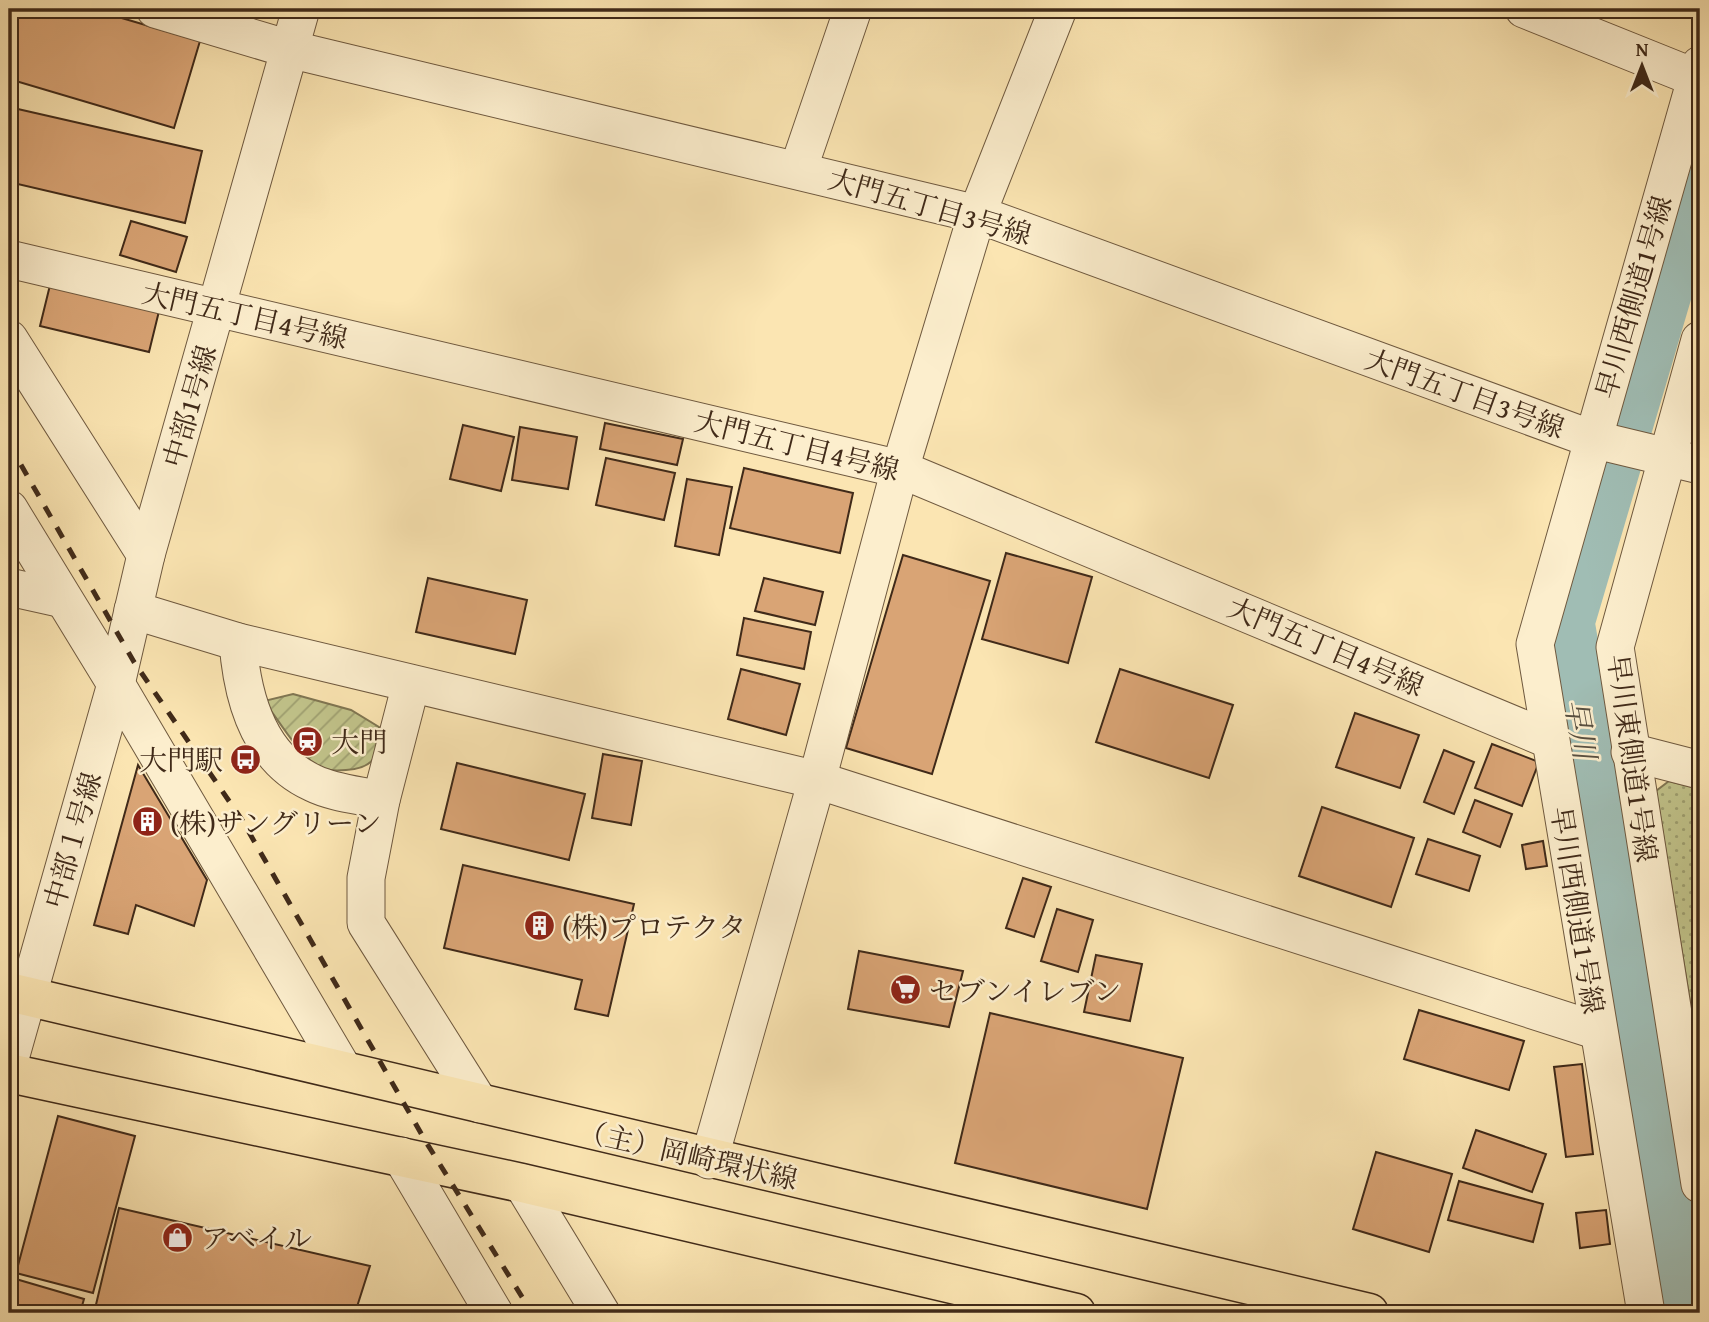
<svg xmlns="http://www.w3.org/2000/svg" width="1709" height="1322" viewBox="0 0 1709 1322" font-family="'Gentium Book Plus','Noto Serif JP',serif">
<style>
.grass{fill:url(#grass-dots);stroke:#807652;stroke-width:2}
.garden{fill:url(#garden-furrows);stroke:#807652;stroke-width:2}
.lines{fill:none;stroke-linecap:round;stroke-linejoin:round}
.river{stroke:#a0bdb4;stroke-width:63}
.building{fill:#d9a475;stroke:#402a19;stroke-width:2}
.minor-casing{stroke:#6f593f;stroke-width:39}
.major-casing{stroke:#402a19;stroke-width:41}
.minor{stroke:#fceecd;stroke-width:37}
.major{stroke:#fbe5b2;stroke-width:38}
.rail{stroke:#402a19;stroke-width:5;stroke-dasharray:12 12;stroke-linecap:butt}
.labels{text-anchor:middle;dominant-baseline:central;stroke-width:5;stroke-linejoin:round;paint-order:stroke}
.street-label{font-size:28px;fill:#402a19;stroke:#fceecd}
.poi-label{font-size:28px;fill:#402a19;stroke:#fceecd;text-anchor:start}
.water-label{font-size:30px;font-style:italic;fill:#584f40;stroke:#fceecd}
</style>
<defs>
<pattern id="grass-dots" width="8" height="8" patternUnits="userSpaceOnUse" patternTransform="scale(1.75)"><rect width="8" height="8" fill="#c1c38a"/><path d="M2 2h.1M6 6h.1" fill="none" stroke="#9e9f70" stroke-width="1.8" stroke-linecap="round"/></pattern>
<pattern id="garden-furrows" width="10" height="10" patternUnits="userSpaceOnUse" patternTransform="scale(1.75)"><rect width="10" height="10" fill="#c1c38a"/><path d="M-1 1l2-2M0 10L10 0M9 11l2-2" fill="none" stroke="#9e9f70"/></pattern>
</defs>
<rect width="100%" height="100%" fill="#fbe5b2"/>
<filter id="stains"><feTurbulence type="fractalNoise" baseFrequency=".00286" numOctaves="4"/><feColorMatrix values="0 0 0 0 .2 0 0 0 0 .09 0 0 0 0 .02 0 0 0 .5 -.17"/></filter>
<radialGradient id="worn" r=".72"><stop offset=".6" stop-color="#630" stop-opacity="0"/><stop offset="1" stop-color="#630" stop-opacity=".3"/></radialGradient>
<!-- grass -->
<polygon class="grass" points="1669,781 1700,789 1700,1039 1695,1033 1656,791"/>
<!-- garden -->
<path class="garden" d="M293 694 351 710 379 727C379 754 377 768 346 770 335 771 325 771 315 764 298 753 277 718 264 701Z"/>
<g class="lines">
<!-- river -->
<polyline class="river" points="1681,1313 1563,622 1700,158"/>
</g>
<!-- building -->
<g class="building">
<polygon points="9,9 91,9 200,41 174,128 9,79"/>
<polygon points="9,107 202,151 185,223 9,182"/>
<polygon points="131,221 187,237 176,272 120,255"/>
<polygon points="52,277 161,303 149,352 40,326"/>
<polygon points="605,423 683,439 677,465 600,449"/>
<polygon points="463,425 514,437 501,491 450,479"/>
<polygon points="520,427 577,437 568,489 512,480"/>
<polygon points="606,458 675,473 664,520 596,505"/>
<polygon points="744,468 853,493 840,553 730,528"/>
<polygon points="687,479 732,487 719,555 675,546"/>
<polygon points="1006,553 1092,577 1068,663 982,639"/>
<polygon points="903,555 990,581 932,774 846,748"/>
<polygon points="428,578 527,600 515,654 416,632"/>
<polygon points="764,578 823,592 815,625 755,611"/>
<polygon points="744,618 811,632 804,669 737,655"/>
<polygon points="741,669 800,684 786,735 728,719"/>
<polygon points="1120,669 1233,705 1209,778 1096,742"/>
<polygon points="1355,713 1419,735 1400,788 1336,767"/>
<polygon points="1492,744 1539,762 1522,806 1475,788"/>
<polygon points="1444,750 1474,762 1454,814 1424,802"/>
<polygon points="603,754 642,761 631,825 592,818"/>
<polygon points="457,763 585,794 569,860 441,829"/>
<polygon points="138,765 207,880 194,926 136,905 128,934 94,925"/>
<polygon points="1475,800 1512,814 1500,847 1463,832"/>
<polygon points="1322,807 1414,838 1391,907 1299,876"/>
<polygon points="1428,839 1480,856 1469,891 1416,874"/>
<polygon points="1543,841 1547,866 1526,869 1522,845"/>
<polygon points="463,865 634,904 608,1016 575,1009 582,980 444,948"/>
<polygon points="1023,878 1051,887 1034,937 1006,928"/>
<polygon points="1057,909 1093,920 1078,972 1041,961"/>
<polygon points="859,951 963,971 949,1027 848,1009"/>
<polygon points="1096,955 1142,964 1130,1021 1084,1012"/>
<polygon points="1419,1010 1524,1041 1509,1090 1404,1059"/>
<polygon points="990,1013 1183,1058 1147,1209 955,1163"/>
<polygon points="1582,1064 1593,1154 1566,1157 1554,1067"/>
<polygon points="58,1116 135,1136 93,1293 16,1273"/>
<polygon points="1476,1130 1546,1154 1532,1192 1463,1168"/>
<polygon points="1376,1152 1452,1174 1429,1252 1353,1229"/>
<polygon points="1459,1181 1543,1204 1533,1242 1448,1220"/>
<polygon points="119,1208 370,1266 355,1313 94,1313"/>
<polygon points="1606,1210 1610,1244 1580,1248 1576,1213"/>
<polygon points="9,1277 84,1299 80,1313 9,1313"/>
</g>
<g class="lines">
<defs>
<g id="minor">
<polyline points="155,9 289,49 977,214 1592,439 1700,465"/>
<polyline points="1524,9 1696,78"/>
<polyline points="798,170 853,9"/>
<polyline points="9,259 900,469 1550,740"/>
<polyline points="9,339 146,555"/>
<polyline points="1700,340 1615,647 1700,1184"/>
<polyline points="9,509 116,684 344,1071"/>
<polyline points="9,587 63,599"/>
<polyline points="133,610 238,642 817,780 1598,1031"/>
<path d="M238 642C242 697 258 758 313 783 333 793 360 795 381 800"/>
<polyline points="411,684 381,800 366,878 366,923 480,1104"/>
<polyline points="1630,752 1700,770"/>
<polyline points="9,1062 116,684 146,555 301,9"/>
<polyline points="401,1156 494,1313"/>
<polyline points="709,1160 817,780 900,469 977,214 1058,9"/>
<polyline points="522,1183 601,1313"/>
<polyline points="1646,1313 1535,644 1700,65"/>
</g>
<g id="major">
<polyline points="9,992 1369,1313"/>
<polyline points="9,1073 522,1183 1076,1313"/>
</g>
</defs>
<!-- minor casing -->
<use href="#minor" class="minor-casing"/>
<!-- major casing -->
<use href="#major" class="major-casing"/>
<!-- minor -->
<use href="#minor" class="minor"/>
<!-- major -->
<use href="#major" class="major"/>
<!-- rail -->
<polyline class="rail" points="9,444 134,662 242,820 426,1142 532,1313"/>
</g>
<!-- icons -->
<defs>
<symbol id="station-disc" viewBox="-11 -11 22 22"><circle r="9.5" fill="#8f2418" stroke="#fceecd"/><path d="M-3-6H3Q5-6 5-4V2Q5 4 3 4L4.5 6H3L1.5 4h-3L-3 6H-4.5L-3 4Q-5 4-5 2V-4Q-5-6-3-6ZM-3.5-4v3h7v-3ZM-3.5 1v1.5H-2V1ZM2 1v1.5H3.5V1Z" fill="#fff"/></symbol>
<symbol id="bus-disc" viewBox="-11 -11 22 22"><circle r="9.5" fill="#8f2418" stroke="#fceecd"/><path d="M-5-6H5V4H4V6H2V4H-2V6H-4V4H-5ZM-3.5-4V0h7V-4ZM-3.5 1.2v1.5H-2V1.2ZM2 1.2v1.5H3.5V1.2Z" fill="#fff"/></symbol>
<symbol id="building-disc" viewBox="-11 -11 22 22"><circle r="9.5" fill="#8f2418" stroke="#fceecd"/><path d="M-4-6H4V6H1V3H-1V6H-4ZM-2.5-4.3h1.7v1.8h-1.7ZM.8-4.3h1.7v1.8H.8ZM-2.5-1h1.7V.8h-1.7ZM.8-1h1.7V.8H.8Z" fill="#fff"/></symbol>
<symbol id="supermarket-disc" viewBox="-11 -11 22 22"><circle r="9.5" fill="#8f2418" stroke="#fceecd"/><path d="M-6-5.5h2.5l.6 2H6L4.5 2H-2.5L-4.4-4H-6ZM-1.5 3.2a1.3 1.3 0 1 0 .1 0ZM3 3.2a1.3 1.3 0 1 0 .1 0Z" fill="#fff"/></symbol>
<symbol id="shop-disc" viewBox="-11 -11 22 22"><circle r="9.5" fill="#8f2418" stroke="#fceecd"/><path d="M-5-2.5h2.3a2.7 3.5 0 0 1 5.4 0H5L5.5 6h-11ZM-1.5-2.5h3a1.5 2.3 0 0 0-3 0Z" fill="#fff"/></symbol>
</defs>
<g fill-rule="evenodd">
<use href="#station-disc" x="290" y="724" width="35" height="35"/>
<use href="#bus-disc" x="228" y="742" width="35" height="35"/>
<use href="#building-disc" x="130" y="804" width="35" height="35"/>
<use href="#building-disc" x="522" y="908" width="35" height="35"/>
<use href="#supermarket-disc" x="888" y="972" width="35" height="35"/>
<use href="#shop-disc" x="160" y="1220" width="35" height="35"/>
</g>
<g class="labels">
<!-- street labels -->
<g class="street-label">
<text transform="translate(930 206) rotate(16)">大門五丁目3号線</text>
<text transform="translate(1633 297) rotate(-74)">早川西側道1号線</text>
<text transform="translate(245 315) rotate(13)">大門五丁目4号線</text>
<text transform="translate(1465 393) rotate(20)">大門五丁目3号線</text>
<text transform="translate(189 406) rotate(-74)">中部1号線</text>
<text transform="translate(797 445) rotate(14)">大門五丁目4号線</text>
<text transform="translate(1326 646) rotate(23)">大門五丁目4号線</text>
<text transform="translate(1633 758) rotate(82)">早川東側道1号線</text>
<text transform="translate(72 840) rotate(-74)">中部１号線</text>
<text transform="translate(1578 910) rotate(81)">早川西側道1号線</text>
<text transform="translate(688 1154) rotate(13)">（主）岡崎環状線</text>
</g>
<!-- poi labels -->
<g class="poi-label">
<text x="331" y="741">大門</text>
<text x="223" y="759" text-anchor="end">大門駅</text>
<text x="170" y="822">(株)サングリーン</text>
<text x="562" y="926">(株)プロテクタ</text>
<text x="929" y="990">セブンイレブン</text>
<text x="201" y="1237">アベイル</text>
</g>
<!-- water labels -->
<g class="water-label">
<text transform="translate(1581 729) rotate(80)">早川</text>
</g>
</g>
<!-- margin -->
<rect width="1709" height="1322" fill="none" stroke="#fbe5b2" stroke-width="35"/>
<rect x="10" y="10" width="1688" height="1301" fill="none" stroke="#402a19" stroke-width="3.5"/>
<rect x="18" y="18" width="1674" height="1287" fill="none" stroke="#402a19" stroke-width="2"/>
<!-- north arrow -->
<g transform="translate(1642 66)" stroke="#fceecd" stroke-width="5" paint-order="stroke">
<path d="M0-5L12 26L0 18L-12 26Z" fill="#402a19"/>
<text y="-10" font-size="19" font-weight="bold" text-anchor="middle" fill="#402a19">N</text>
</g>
<rect width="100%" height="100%" filter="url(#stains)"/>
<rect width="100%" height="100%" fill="url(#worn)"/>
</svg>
